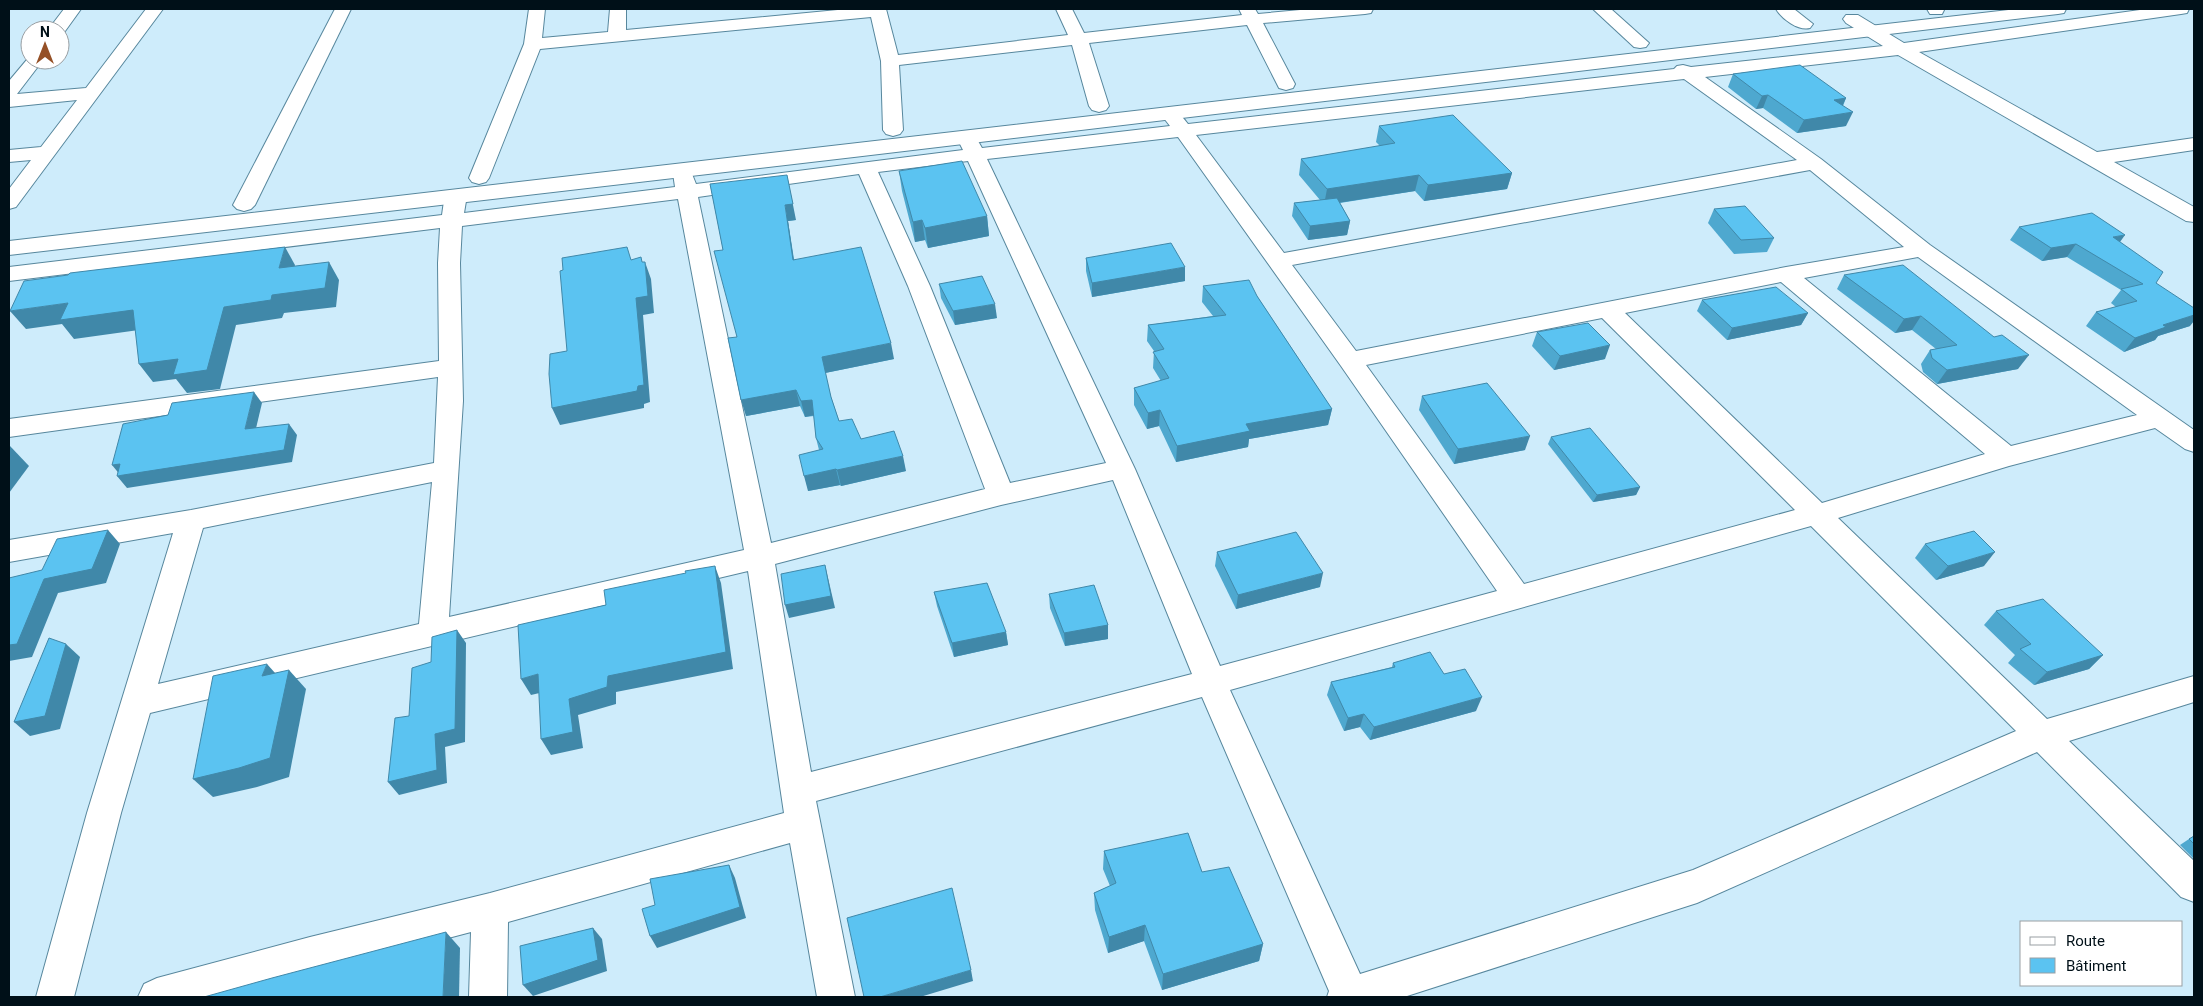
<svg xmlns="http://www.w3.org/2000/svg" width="2203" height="1006" viewBox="0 0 2203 1006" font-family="Roboto,sans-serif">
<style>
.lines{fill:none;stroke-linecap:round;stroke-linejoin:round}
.minor-casing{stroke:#57879d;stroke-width:2}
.major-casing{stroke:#57879d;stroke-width:2}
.minor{fill:#fff;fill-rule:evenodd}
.major{fill:#fff;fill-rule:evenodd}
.wall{fill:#4ea8cf}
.shaded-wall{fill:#4088a9}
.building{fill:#5bc3f1;stroke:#4088a9}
</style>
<rect width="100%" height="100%" fill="#ceecfb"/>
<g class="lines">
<defs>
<g id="minor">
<polygon points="64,9 81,9 63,34 60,34 60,30 48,30"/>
<polygon points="146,9 163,9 16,207 9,209 9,189 31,160 9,162 9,150 41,147 77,100 9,107 9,81 30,56 30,60 43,60 17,94 86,88"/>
<polygon points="335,9 351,9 255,205 251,209 244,211 237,209 233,205"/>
<polygon points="529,9 545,9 542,38 608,32 610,9 626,9 626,30 848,9 886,9 898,55 1068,35 1056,9 1072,9 1084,33 1242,15 1239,9 1255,9 1258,14 1311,9 1373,9 1371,13 1365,14 1263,23 1295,84 1293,88 1286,90 1279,88 1277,84 1247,25 1089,43 1109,106 1106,110 1099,112 1092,110 1089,106 1072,45 899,65 903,130 900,134 893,136 886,134 883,130 881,61 871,17 540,49 489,178 486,182 479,184 472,182 469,178 524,44"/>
<polygon points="1593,9 1611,9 1649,43 1646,47 1640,48 1634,47"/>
<path d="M1776 9H1794L1813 24 1810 28C1798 31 1782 19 1776 9Z"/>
<polygon points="1927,9 1944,9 1944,10 1942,14 1930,14"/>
<path d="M2147 9H2189L2187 13 2181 14 1919 52 2097 152 2194 138V150L2114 162 2194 207V222L2186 221 1898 55 1705 77 1821 159 1930 245 2194 430V452L2185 449 2155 428 2009 466 1838 518 2047 719 2194 676V702L2069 741 2194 861V902L2181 897 2037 752 1697 903 1404 997H1327L1329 991 1202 697 816 801 855 997H817L790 843 508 922 507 997H469L471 932 224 997H138L144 984 157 978 310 937 490 893 784 813 748 571 150 713 121 813 74 997H36L87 813 173 533 9 562V540L191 510 434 463 438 377 9 437V419L439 361 438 263 440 228 9 281V267L442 215 444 201 448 197 455 195 462 197 466 201 464 213 675 187 673 173 676 169 683 167 690 169 696 184 963 150 957 138 960 134 967 132 974 134 982 148 1170 126 1163 117 1166 113C1178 110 1181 115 1188 124L1674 69 1677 66 1683 65 1691 67 1883 46 1846 23 1843 19 1846 15H1858L1904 43ZM1684 79 1797 160 1284 253 1196 135ZM1178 137 1341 366 1497 591 1220 666 1135 469 987 159ZM968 161 1106 463 1010 483 930 286 878 172ZM1810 170 1904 247 1786 267 1356 351 1292 265ZM859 174 908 286 985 489 771 543 698 197ZM678 199 744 550 449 617 463 401 460 263 462 226ZM1918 257 2137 415 2011 446 1804 278ZM1781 282 1985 454 1822 503 1625 313ZM1602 318 1795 510 1524 584 1366 365ZM1113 480 1192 674 811 772 775 564 1001 505ZM432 482 419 624 158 684 203 528ZM1811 526 2016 731 1693 870 1360 974 1230 690Z"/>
</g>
<polygon id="major" points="2017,9 2066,9 2064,13 2058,14 854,157 9,255 9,241"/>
</defs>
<!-- minor casing -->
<use href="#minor" class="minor-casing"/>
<!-- major casing -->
<use href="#major" class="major-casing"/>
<!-- minor -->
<use href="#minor" class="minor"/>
<!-- major -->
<use href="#major" class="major"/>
</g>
<!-- wall -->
<g class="wall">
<polygon points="1733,74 1846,98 1843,106 1846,126 1797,133 1763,108 1756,109 1728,87"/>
<polygon points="1379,126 1512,173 1507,189 1424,201 1415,191 1340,203 1350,221 1347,235 1308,240 1292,216 1294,203 1320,200 1299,175 1301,159 1380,146 1376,142"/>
<polygon points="899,171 987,216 989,236 928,248 925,240 915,242 902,191"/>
<polygon points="710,184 796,220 788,221 794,259 894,359 825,373 831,397 839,421 861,439 906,471 841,486 840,485 808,491 819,450 816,438 814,416 805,417 800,406 746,416 737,337 723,250"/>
<polygon points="1714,209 1774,238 1767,252 1734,254 1708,223"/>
<polygon points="2019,227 2120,242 2156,283 2190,326 2158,336 2155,340 2124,352 2086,326 2096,312 2116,307 2111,303 2121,290 2067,257 2042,261 2010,240"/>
<polygon points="1086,258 1185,281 1092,297 1086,271"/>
<polygon points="1844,275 2018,369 1937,384 1923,372 1921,364 1930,350 1936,349 1912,330 1895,333 1837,289"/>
<polygon points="939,284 997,318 955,325 941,298"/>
<polygon points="1203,286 1257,296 1332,409 1328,425 1249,439 1248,447 1176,462 1159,426 1147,429 1134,405 1134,388 1161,381 1153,368 1154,351 1147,341 1148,325 1213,316 1202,302"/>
<polygon points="1702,300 1808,313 1801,325 1727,340 1697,311"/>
<polygon points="1537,332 1605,359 1554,370 1532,346"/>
<polygon points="1422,396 1525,450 1454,464 1419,410"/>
<polygon points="1551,437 1640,487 1636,495 1593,502 1548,444"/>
<polygon points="1925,544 1984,566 1936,580 1915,558"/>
<polygon points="1217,552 1320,587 1236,609 1215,566"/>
<polygon points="934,592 1006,632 1008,645 954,657 937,606"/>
<polygon points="1049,594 1108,625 1108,639 1065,646 1050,608"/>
<polygon points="1996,611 2103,655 2089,669 2034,685 2008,663 2015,655 1984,625"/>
<polygon points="1393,663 1444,674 1476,711 1370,740 1360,727 1344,731 1327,695 1331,682 1392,667"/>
<polygon points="2194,836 2194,859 2180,845 2189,839"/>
<polygon points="1104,851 1202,872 1263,944 1259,961 1162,990 1144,941 1108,953 1095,910 1094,893 1110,886 1103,869"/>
</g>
<!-- shaded-wall -->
<g class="shaded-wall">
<polygon points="1768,95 1763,108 1756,109 1762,96"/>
<polygon points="1846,98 1840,111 1834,100"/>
<polygon points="1853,112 1846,126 1797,133 1804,120"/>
<polygon points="1512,173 1507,189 1424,201 1428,185"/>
<polygon points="787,175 796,220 788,221 796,275 793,260 785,205"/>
<polygon points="1419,175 1415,191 1324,205 1327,189"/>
<polygon points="987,216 989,236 928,248 925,228"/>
<polygon points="922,220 925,240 915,242 913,222"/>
<polygon points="1350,221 1347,235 1308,240 1310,226"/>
<polygon points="2125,235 2115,249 2113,237"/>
<polygon points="2076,244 2067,257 2042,261 2051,248"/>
<polygon points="285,247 295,265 290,287 279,268"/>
<polygon points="329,262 339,280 336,307 284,313 282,318 236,325 220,389 187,393 176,379 153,382 139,364 224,307 272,295"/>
<polygon points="645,262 651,279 654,313 643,315 650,402 644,404 644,408 560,425 552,408 636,298 646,272"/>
<polygon points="1185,267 1185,281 1092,297 1092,283"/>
<polygon points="68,303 133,310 146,329 74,339 62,324 26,329 10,311"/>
<polygon points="995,304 997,318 955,325 953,311"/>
<polygon points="1808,313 1801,325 1727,340 1732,328"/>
<polygon points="2194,315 2194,321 2190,326 2158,336 2155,340 2124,352 2135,338 2163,325"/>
<polygon points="1921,316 1912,330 1895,333 1904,319"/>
<polygon points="891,343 894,359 825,373 822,357"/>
<polygon points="1610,345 1605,359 1554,370 1560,356"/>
<polygon points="2029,355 2018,369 1937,384 1947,370"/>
<polygon points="796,390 800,406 746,416 741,400"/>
<polygon points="254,392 262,403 253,441 245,429"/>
<polygon points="812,400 815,415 805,417 801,401"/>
<polygon points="1332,409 1328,425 1249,439 1248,447 1176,462 1177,446 1246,424"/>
<polygon points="1160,410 1159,426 1147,429 1148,413"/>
<polygon points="289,424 297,435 292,462 127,488 117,476 121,476 112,465"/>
<polygon points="1530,436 1525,450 1454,464 1458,449"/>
<polygon points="10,446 29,466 9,493 9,447"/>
<polygon points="903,456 906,471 841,486 837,470"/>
<polygon points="836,469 840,485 808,491 804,476"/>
<polygon points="1640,487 1636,495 1593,502 1597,495"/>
<polygon points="108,530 120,544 106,583 58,593 32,657 9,661 9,645 44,579"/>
<polygon points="1995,552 1984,566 1936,580 1948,566"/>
<polygon points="825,565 835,608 789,618 785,605"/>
<polygon points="715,566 721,583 733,669 616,692 616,704 578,715 583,748 551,755 541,739 569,699 608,676"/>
<polygon points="1323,573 1320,587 1236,609 1238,595"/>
<polygon points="1108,625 1108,639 1065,646 1064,633"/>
<polygon points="457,630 466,643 465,742 445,747 447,783 399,795 388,782 435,734"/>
<polygon points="1006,632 1008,645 954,657 952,643"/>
<polygon points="66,644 80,657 60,729 30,736 14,722"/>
<polygon points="2103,655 2089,669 2034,685 2047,672"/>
<polygon points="267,664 284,683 262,676"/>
<polygon points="289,670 306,689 289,777 257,787 213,797 193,779"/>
<polygon points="538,674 548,691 531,695 521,679"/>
<polygon points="1482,697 1476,711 1370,740 1374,727"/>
<polygon points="1364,714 1360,727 1344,731 1348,718"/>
<polygon points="729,865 735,878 746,918 657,948 650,936"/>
<polygon points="1145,925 1144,941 1108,953 1109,937"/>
<polygon points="593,928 602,939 607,971 533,996 523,985"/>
<polygon points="446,932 460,948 459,997 443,997"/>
<polygon points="1263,944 1259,961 1162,990 1163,974"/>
<polygon points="971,970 973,981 920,997 880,997"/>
</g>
<!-- building -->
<g class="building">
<polygon points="1800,65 1846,98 1834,100 1853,112 1804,120 1768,95 1762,96 1733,74"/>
<polygon points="1453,115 1512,173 1428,185 1419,175 1327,189 1301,159 1395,143 1379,126"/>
<polygon points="962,161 987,216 925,228 922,220 913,222 899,171"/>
<polygon points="787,175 793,204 785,205 793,260 861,247 891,343 822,357 831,397 839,421 852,419 861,439 894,431 903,456 837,470 836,469 804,476 799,455 823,449 816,438 812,400 801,401 796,390 741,400 728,338 737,337 714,251 723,250 710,184"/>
<polygon points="1337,198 1350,221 1310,226 1294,203"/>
<polygon points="1745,206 1774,238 1741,240 1714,209"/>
<polygon points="2092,213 2125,235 2113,237 2163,272 2156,283 2194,308 2194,315 2163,325 2166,327 2135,338 2096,312 2137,301 2121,289 2143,284 2076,244 2051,248 2019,227"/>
<polygon points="1171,243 1185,267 1092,283 1086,258"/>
<polygon points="285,247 279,268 329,262 325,288 272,295 271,300 224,307 207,370 173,375 178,359 139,364 133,310 60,320 68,303 10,311 24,281 68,275 70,273"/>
<polygon points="627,247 631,260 641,257 642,262 645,262 648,296 636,298 644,385 638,386 637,391 552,408 549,374 550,354 567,351 560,271 563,270 562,258"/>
<polygon points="1903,265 1994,337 2002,335 2029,355 1947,370 1932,358 1930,350 1957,345 1921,316 1904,319 1844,275"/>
<polygon points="982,276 995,304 953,311 939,284"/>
<polygon points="1249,280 1257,296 1332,409 1246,424 1250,431 1177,446 1160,410 1148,413 1134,388 1169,378 1153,352 1164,349 1148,325 1226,315 1203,286"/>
<polygon points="1776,287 1808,313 1732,328 1702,300"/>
<polygon points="1588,323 1610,345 1560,356 1537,332"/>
<polygon points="1487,383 1530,436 1458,449 1422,396"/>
<polygon points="254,392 245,429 289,424 284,450 117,476 120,464 112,465 123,424 168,415 172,403"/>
<polygon points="1590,428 1640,487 1597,495 1551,437"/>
<polygon points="108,530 92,569 44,579 17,644 9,645 9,578 42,570 57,539"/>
<polygon points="1974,531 1995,552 1948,566 1925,544"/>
<polygon points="1296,532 1323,573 1238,595 1217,552"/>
<polygon points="825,565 831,596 785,605 781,574"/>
<polygon points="715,566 726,652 608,676 607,687 569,699 573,732 541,739 538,674 521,679 518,625 606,605 604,590 686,573 685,571"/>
<polygon points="987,583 1006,632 952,643 934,592"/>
<polygon points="1094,585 1108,625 1064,633 1049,594"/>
<polygon points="2043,599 2103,655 2047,672 2020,649 2031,644 1996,611"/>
<polygon points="457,630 455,729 435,734 437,770 388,782 395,718 409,716 412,668 431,662 432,637"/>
<polygon points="49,638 66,644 45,716 14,722"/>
<polygon points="1430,652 1444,674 1465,669 1482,697 1374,727 1364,714 1348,718 1331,682 1395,667 1393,663"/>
<polygon points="267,664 262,676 289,670 270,758 239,768 193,779 213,676"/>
<polygon points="1188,833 1202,872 1229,867 1263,944 1163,974 1145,925 1109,937 1094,893 1116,883 1104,851"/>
<polygon points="2194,836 2194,844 2189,839"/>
<polygon points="729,865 740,907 650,936 642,909 655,905 650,879"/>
<polygon points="952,888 971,970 880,997 864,997 847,918"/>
<polygon points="593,928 598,960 523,985 520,946"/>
<polygon points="446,932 443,997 204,997 272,978"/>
</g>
<!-- border -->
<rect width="2203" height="1006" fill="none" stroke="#001018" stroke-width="20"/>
<!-- legend -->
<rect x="2020" y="921" width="162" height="65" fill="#ffffff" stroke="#999fa3"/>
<rect x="2030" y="937" width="25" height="8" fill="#ffffff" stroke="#999fa3"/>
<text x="2066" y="946" font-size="15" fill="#001018">Route</text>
<rect x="2030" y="958" width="25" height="15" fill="#5bc3f1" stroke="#999fa3"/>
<text x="2066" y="971" font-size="15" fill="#001018">Bâtiment</text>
<!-- north arrow -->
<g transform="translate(45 45)"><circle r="24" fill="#ffffff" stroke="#999fa3"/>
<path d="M0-4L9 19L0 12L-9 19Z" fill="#955026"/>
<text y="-8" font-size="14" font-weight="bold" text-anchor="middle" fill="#001018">N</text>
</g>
</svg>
